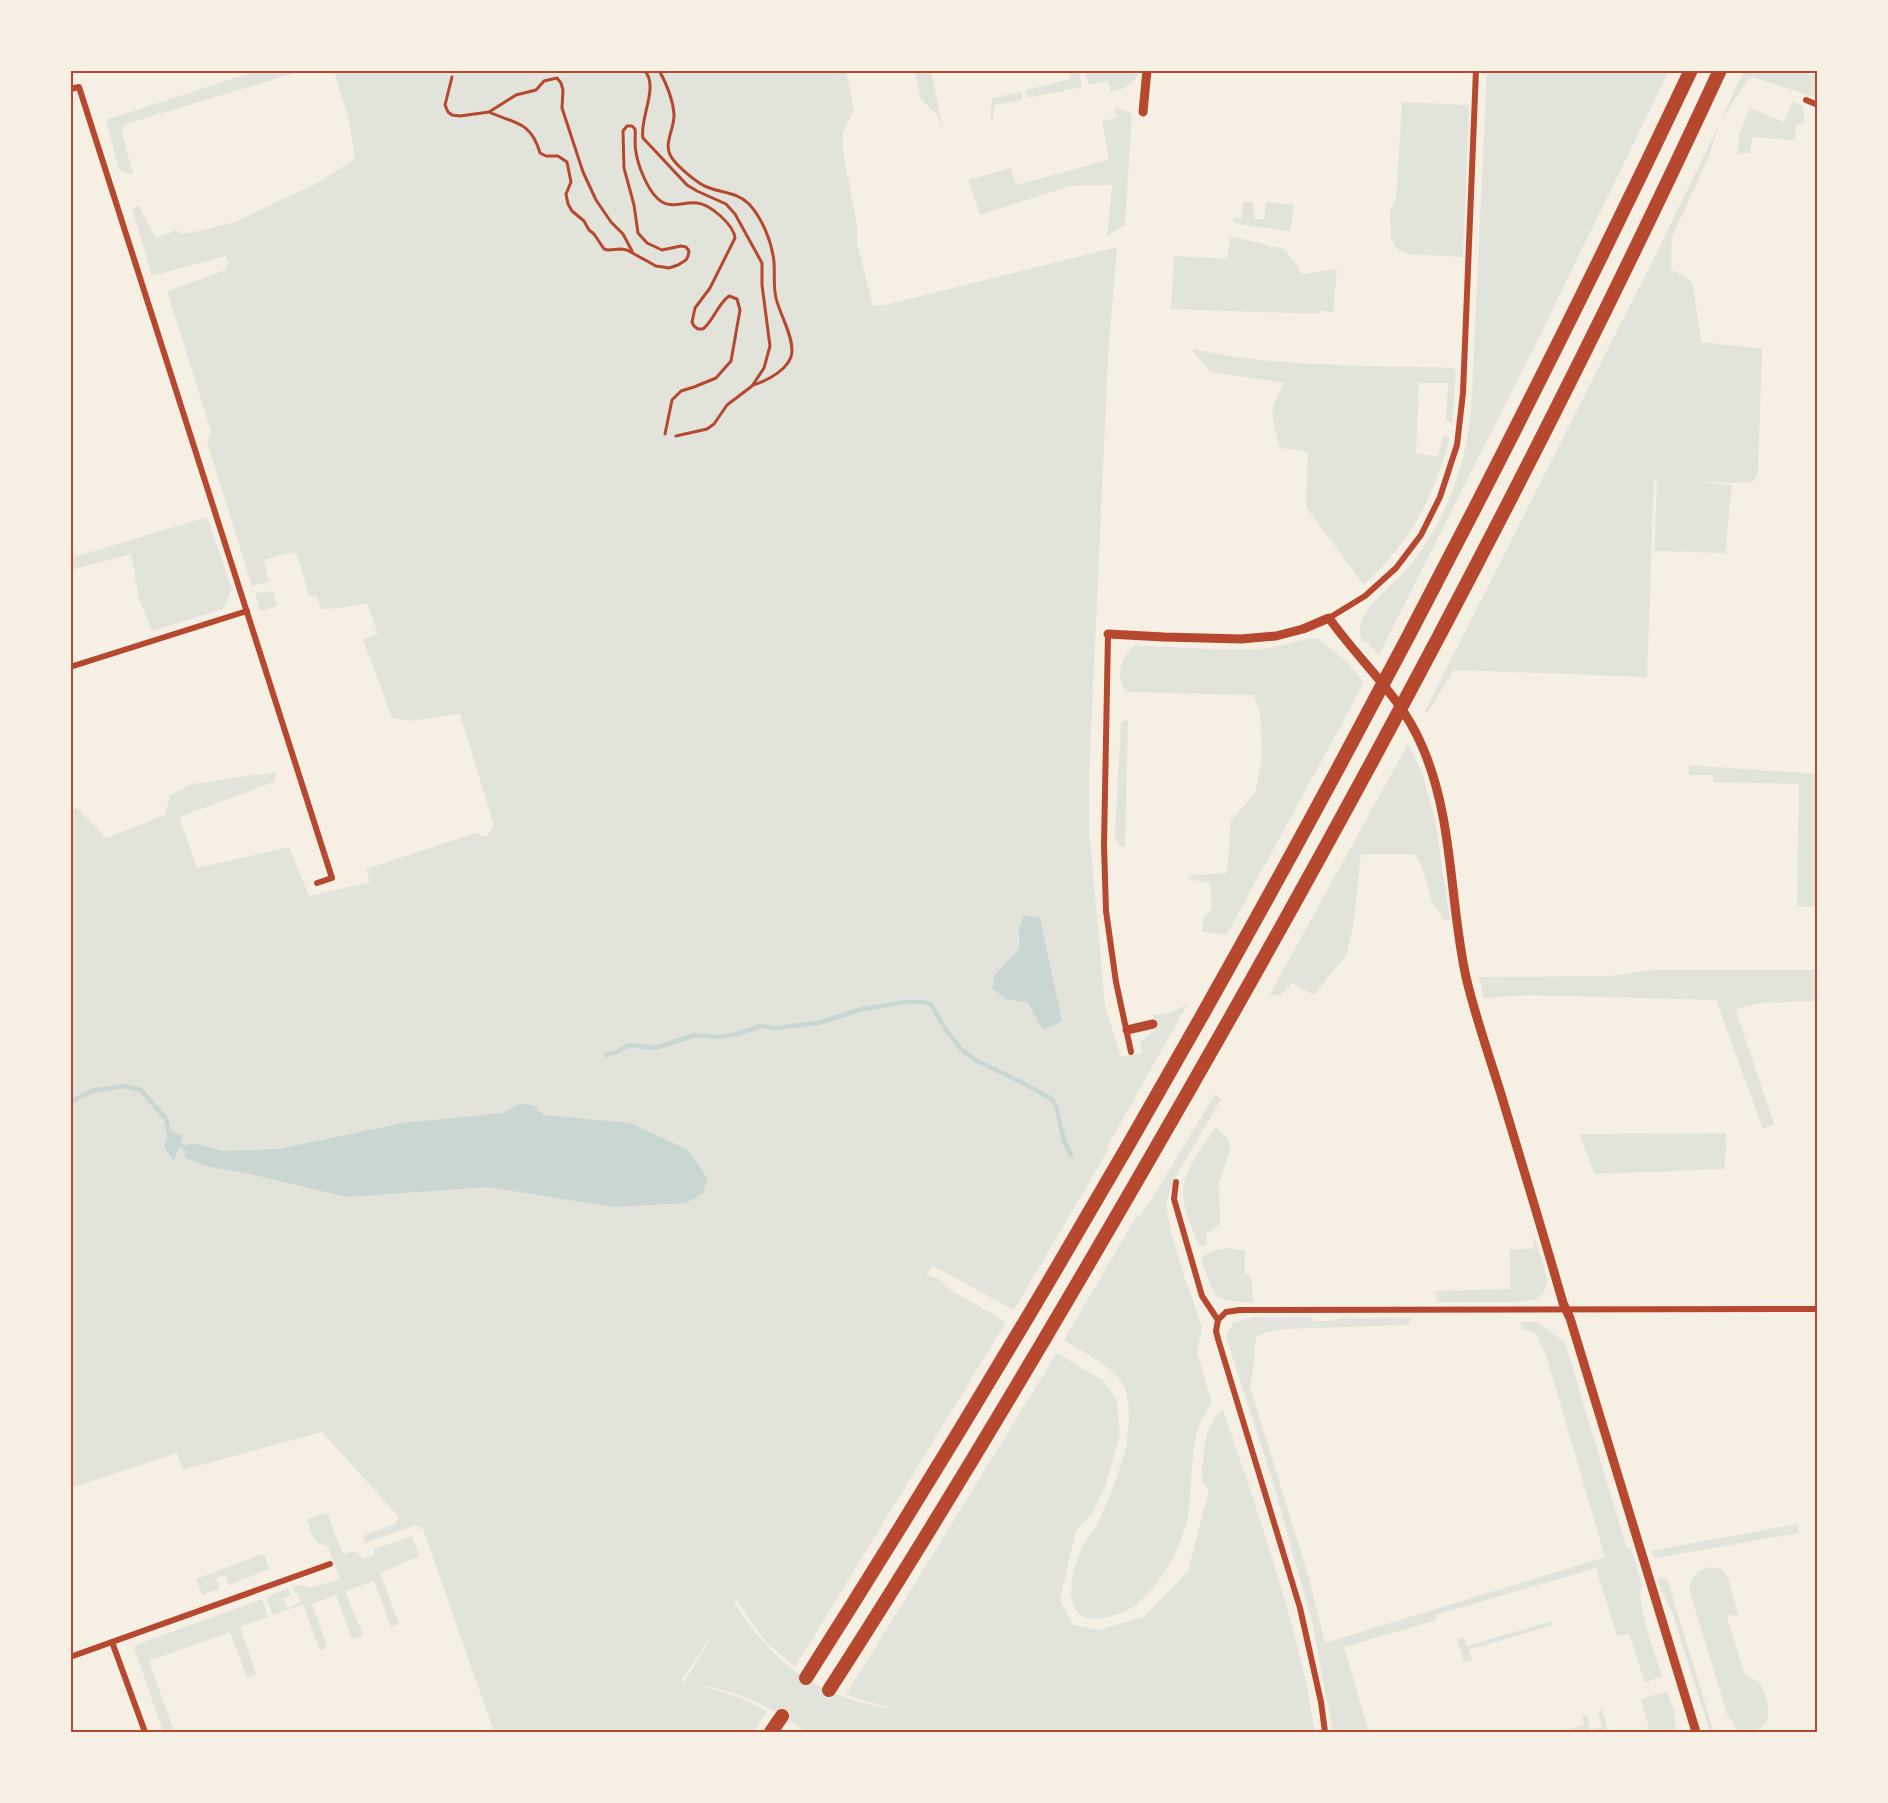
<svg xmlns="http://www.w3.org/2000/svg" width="1888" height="1803" font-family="'DM Sans',sans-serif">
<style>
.green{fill:#e2e4dc;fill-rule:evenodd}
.water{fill:#c9d6d2}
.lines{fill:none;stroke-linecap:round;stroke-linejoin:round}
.stream{stroke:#c9d6d2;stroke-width:4.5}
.path{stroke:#b5482f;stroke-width:3}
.minor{stroke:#b5482f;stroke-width:6}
.tertiary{stroke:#b5482f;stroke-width:9}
.motorway{stroke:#b5482f;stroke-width:14}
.neatline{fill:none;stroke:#b5482f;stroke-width:2}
</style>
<rect width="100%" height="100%" fill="#f6efe4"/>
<g class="green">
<polygon points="259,70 302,71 126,124 121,128 133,175 119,170 106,120"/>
<path d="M334 71H846L854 110 843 132V152L857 225V242L873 306 885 305 1117 247 1108 357 1089 775V828L1105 1006 1121 1057 1142 1053 1140 1042 1157 1028 1153 1015 1169 1013 1187 1005 1107 1147 1109 1148 1014 1310 933 1266 926 1275 937 1278 951 1290 1006 1322 795 1667 767 1643 736 1600 734 1603C774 1665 820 1699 895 1709L846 1695 1057 1353 1104 1381 1117 1400 1120 1435 1105 1487 1092 1514 1076 1530 1060 1600 1074 1625 1098 1630 1144 1617 1188 1571 1209 1490 1202 1482C1203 1459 1202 1424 1223 1410 1252 1495 1282 1581 1303 1669 1308 1690 1311 1711 1315 1732H805C776 1708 739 1691 702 1686L744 1699 767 1711 753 1732H494L423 1529 417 1525 365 1543 363 1536 395 1524 399 1517 322 1432 183 1470 177 1453 71 1488 70 816 76 807 106 838 165 815 170 795 192 784 276 772 274 782 179 817 197 868 289 847 309 896 370 882 366 869 475 833 486 837 494 826 460 714 409 721 392 718 363 639 378 634 367 603 341 608 322 609 316 596H309L297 554 292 552 264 560 269 582 252 586 207 442 211 431 167 291 226 270 229 263 225 256 152 276 132 208 139 206 156 238 176 230 181 234 199 231 235 222 317 183 355 159 348 117ZM719 1625 684 1682 681 1681Z"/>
<polygon points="915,71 931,71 943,129 938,116 921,99"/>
<polygon points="1069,71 1079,71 1082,87 1027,98 1026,90 1070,79"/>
<path d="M1085 71V70L1139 71C1134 86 1125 88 1111 92L1108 81 1089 85Z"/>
<path d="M1487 71H1669L1539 337 1379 655 1367 642 1364 643C1346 617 1392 587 1407 569 1434 536 1456 492 1465 449 1468 437 1469 425 1471 412Z"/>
<polygon points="1743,71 1794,71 1817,76 1817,98 1753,77 1749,78 1722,119"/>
<polygon points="1022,92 1022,100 995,105 993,120 990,120 992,98"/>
<polygon points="1402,102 1469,105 1463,257 1408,254 1396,248 1391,239 1390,211 1396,198"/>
<polygon points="1793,102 1803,106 1805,123 1796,124 1795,140 1752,137 1750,153 1738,154 1739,134 1750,108 1784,122"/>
<polygon points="1114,107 1130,112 1132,115 1125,225 1107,236 1112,185 1070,186 980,215 968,180 1011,168 1016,185 1109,160 1102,121 1117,118"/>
<polygon points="1719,125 1709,156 1672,237 1671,270 1685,276 1693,284 1701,342 1762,349 1758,473 1754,481 1748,483 1697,482 1732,485 1725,553 1654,551 1657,482 1654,481 1647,677 1454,670 1428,712 1425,711 1657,252"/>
<polygon points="1243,202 1253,202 1254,219 1264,219 1266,202 1294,205 1290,231 1243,225 1233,221 1233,218 1242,219"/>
<polygon points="1234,237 1284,249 1295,262 1302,274 1337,269 1333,313 1320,310 1318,314 1171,309 1174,256 1227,259 1230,238"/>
<path d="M1190 348C1273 368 1369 365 1454 368L1456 373 1452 423 1446 420 1448 383H1419L1416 453 1438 457 1443 436 1450 437C1432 501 1412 539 1364 585L1306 507 1308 452 1280 448C1272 416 1266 412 1285 383L1211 372Z"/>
<polygon points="207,517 232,589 223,609 152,631 139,599 131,554 71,570 71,558"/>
<polygon points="273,591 277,606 260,611 255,593"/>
<path d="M1317 638 1347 662 1364 683 1227 934 1202 932 1203 919 1212 908 1210 883 1187 879 1192 875 1227 873 1231 821 1255 793 1262 759 1260 711 1253 695 1127 692C1114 679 1121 656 1134 646 1177 645 1220 652 1263 649 1282 647 1299 639 1317 638Z"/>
<polygon points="1128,719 1125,848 1118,844 1115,836 1121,723"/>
<polygon points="1408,744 1422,773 1435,819 1450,920 1444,920 1432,902 1421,864 1414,854 1361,854 1354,921 1347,954 1314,995 1292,983 1280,996 1270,994"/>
<polygon points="1689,765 1817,774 1817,907 1797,906 1799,784 1713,782 1713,775 1689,775"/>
<polygon points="1654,970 1817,970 1817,1001 1761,1003 1735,1009 1774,1124 1763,1129 1716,1000 1529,995 1484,998 1479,977 1609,976"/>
<path d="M1215 1094 1221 1099 1174 1180 1166 1204 1171 1232 1185 1280 1189 1288 1202 1328 1197 1352 1212 1403C1186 1432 1195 1484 1187 1521 1181 1544 1168 1571 1152 1589 1139 1603 1131 1611 1112 1616 1062 1630 1067 1585 1080 1553 1085 1541 1095 1530 1100 1518 1109 1499 1117 1478 1123 1458 1129 1438 1132 1407 1124 1386 1117 1369 1080 1350 1064 1340L1136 1217H1139L1150 1202Z"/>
<path d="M1216 1127 1229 1140 1230 1151 1219 1183 1220 1224 1206 1234 1207 1245 1199 1246C1193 1230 1181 1204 1183 1188 1186 1166 1205 1145 1216 1127Z"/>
<polygon points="1726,1133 1725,1169 1595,1174 1579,1134"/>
<polygon points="1534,1236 1548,1281 1544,1292 1536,1299 1516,1302 1437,1302 1435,1291 1510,1289 1510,1250 1533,1248"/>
<path d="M1228 1248 1245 1251V1274L1251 1276 1253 1302C1209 1302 1215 1297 1201 1258L1212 1251Z"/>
<path d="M1254 1317H1311L1313 1321H1333L1340 1318H1413L1407 1325 1285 1329 1266 1332 1256 1337 1253 1369 1250 1387 1309 1578 1325 1643 1605 1557 1546 1355 1535 1332 1522 1329 1520 1322H1537L1565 1342 1627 1549 1631 1548 1642 1585C1635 1602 1656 1657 1662 1676L1645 1683 1629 1634 1617 1636 1596 1568 1436 1615 1437 1620 1344 1647 1369 1732H1333L1312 1622 1272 1479 1226 1337 1233 1323Z"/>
<path d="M327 1513 343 1554 354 1551 363 1558 374 1555V1549L412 1536 420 1556 380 1573 399 1624 391 1627 374 1581 345 1591 363 1635 352 1639 336 1595 312 1604 327 1647 320 1651 303 1604 273 1615 266 1597 288 1588 291 1595 283 1599 287 1608 301 1602 298 1593H294L292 1587 301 1585 311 1588 340 1579 327 1545C312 1545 311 1531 307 1519Z"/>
<polygon points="1797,1524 1799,1533 1655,1558 1650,1551"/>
<polygon points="262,1554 265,1556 269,1569 229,1585 225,1575 216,1578 219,1589 202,1595 196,1579"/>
<path d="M1711 1567 1723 1570 1729 1581 1739 1617 1726 1614 1745 1675C1749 1677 1758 1681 1761 1685 1763 1688 1764 1695 1766 1698 1774 1722 1762 1736 1737 1730L1727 1714 1689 1589C1691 1576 1698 1569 1711 1567Z"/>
<polygon points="1658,1578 1667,1579 1714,1732 1710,1732 1672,1612 1657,1581"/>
<polygon points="262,1599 268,1617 240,1627 256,1674 247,1678 230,1632 149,1661 173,1729 163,1732 134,1647 138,1644"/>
<polygon points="1552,1621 1553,1625 1469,1650 1472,1660 1464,1662 1457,1639 1464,1637 1467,1646"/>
<polygon points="1667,1691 1674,1710 1676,1732 1650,1732 1641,1699"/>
<polygon points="1602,1710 1608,1732 1559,1732 1584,1725 1582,1716 1587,1715 1590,1730 1602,1727 1598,1711"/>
</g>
<g class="water">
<polygon points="1024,915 1040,918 1062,1021 1043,1030 1028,1003 1006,999 992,988 994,976 1020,948 1019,929"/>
<polygon points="518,1104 533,1105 543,1115 631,1123 689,1151 707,1178 703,1193 686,1203 613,1207 488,1187 347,1197 245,1173 210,1167 185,1158 184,1147 192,1143 223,1151 279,1149 403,1123 503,1113"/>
<polygon points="172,1131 183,1136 174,1161 167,1152 164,1145 168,1134"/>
</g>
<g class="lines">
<g class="stream">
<polyline points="606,1055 617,1052 629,1045 655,1048 695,1035 720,1037 737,1034 760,1026 776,1028 818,1023 863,1009 906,1002 922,1002 931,1004 946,1030 961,1049 975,1060 1019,1081 1052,1099 1056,1106 1064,1141 1071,1155"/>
<polyline points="70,1102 92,1091 123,1086 141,1090 166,1119 169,1133"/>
<polyline points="180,1145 184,1147"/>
</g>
<g class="path">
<path d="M644 70C660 86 639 118 643 138L687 185 697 191 726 204 735 214 762 263V285L770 346 764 368 752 386 727 405 714 424 707 429 676 436"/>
<path d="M659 70C666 83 673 100 674 114 675 129 662 144 672 158 677 166 698 184 707 187 721 193 737 192 749 204 762 218 772 242 774 262 775 274 773 285 776 298 780 315 792 333 792 351 792 368 767 381 753 385"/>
<polyline points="452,77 445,105 448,112 452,115 460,116 489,112 516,95 536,90 544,81 557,78 561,83 563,90 562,108 583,172 596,200 611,222 623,234 632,251"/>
<path d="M489 112C515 124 531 121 540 153L546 156H558L567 162 571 182 566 194 568 204 572 211 584 221 589 230 594 234 604 249 608 250 621 249 627 250 656 266 669 268 678 265 686 260 688 256 689 251 686 247 681 246 662 250 647 243 638 233 634 205 624 168 623 131 627 126H632L635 129C636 137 634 145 636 152 638 166 647 188 657 198 670 211 683 201 697 203 710 204 734 225 735 238L710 288 695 308 692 322 694 326 698 329H703C714 320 717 305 729 296L737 299 740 310 731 361 716 378 694 387 681 391 672 400 665 434"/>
</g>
<g class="minor">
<polyline points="70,89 79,87 332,878 317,883"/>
<polyline points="1806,100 1818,105"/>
<polyline points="1329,618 1365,596 1396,568 1421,535 1440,497 1457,445 1463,393 1476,70"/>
<polyline points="1108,634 1104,845 1106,911 1116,982 1131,1052"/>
<polyline points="70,667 247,611"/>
<polyline points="1176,1182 1174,1199 1202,1296 1218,1320 1216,1331 1218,1339 1300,1608 1321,1702 1325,1732"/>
<polyline points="1218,1320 1226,1312 1240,1310 1818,1309"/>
<polyline points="112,1642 145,1732"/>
<polyline points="70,1657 330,1564"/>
</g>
<g class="tertiary">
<polyline points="1143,112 1147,70"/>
<path d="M1108 634 1164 637 1241 639 1276 636 1303 629 1329 618C1360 662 1401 696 1422 746 1454 819 1449 900 1466 977 1475 1016 1489 1055 1501 1094 1522 1164 1543 1233 1563 1303L1570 1318 1696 1732"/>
<polyline points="1127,1030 1153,1024"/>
</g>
<g class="motorway">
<path d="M806 1678C1134 1161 1429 623 1691 70"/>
<path d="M829 1690C940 1518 1044 1342 1146 1165 1352 809 1547 444 1720 70"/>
<polyline points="771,1732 782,1716"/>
</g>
</g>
<rect width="1888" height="1803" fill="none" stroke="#f6efe4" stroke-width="144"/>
<rect x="72" y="72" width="1744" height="1659" class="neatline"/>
</svg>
